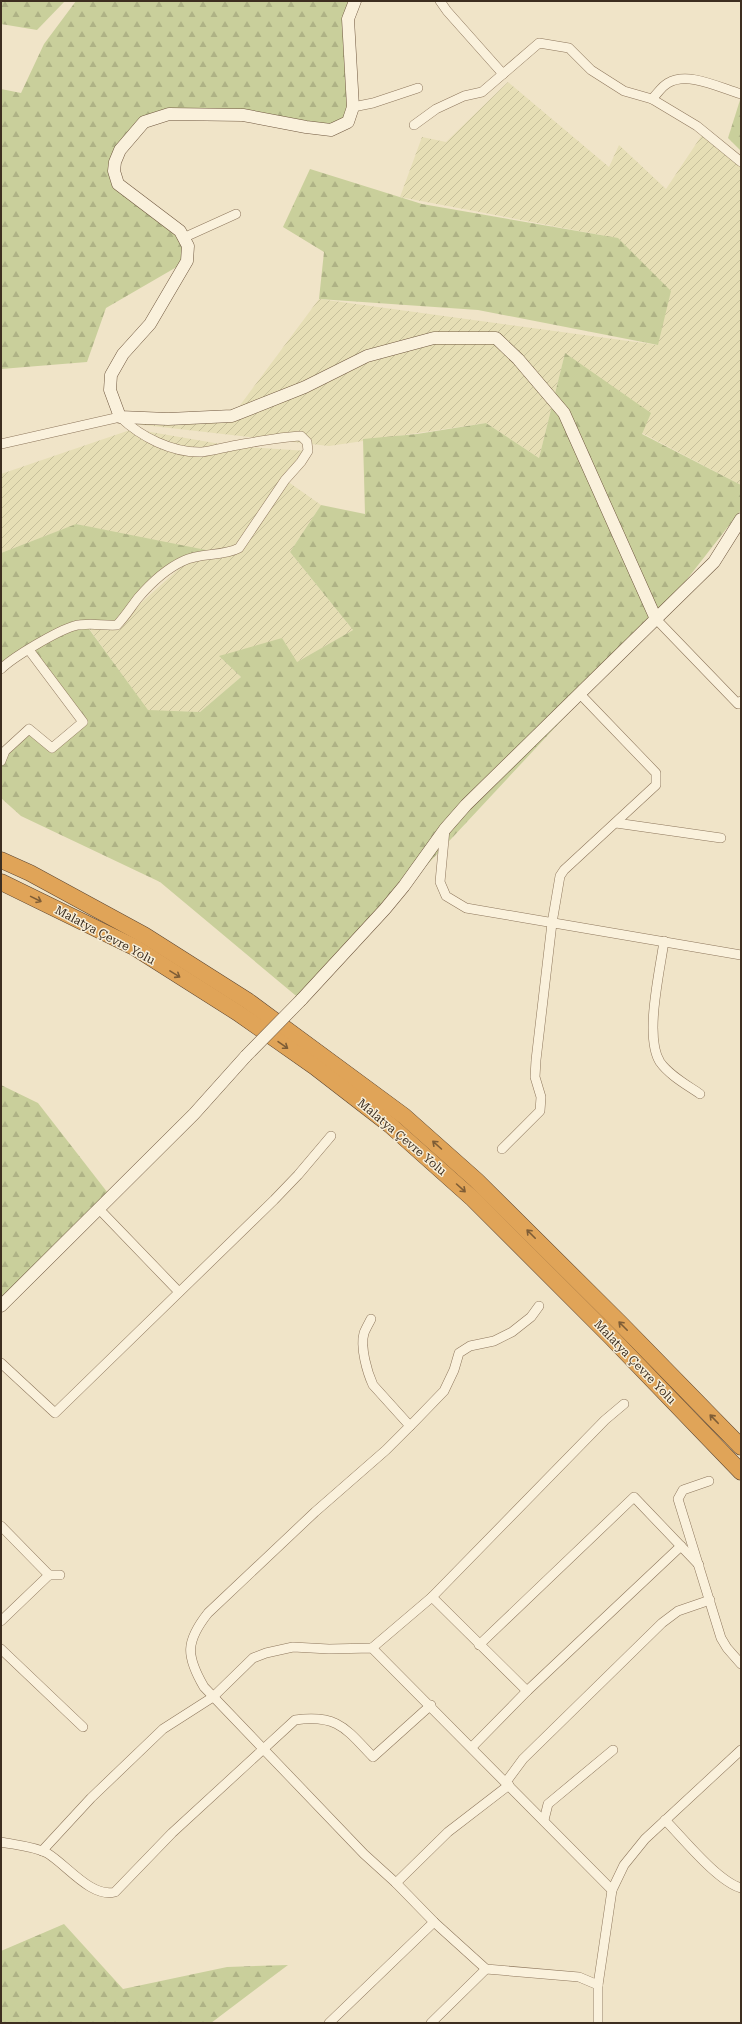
<svg xmlns="http://www.w3.org/2000/svg" width="742" height="2024" font-family="'Roboto Serif',serif">
<style>
.farmland{fill:url(#farmland-furrows)}
.forest{fill:url(#forest-firs)}
.lines{fill:none;stroke-linecap:round;stroke-linejoin:round}
.street-casing{stroke:#8d765c;stroke-width:10}
.secondary-casing{stroke:#6f573f;stroke-width:13}
.highway-casing{stroke:#5b4430;stroke-width:17}
.street{stroke:#faf1dc;stroke-width:9}
.secondary{stroke:#faf1dc;stroke-width:12}
.highway{stroke:#e0a458;stroke-width:16}
.secondary-bridge-casing{stroke:#6f573f;stroke-width:13;stroke-linecap:butt}
.secondary-bridge{stroke:#faf1dc;stroke-width:12}
.oneway{stroke:#7e5d36}
.labels{text-anchor:middle;dominant-baseline:central;stroke-width:3;stroke-linejoin:round;paint-order:stroke}
.street-label{font-size:12px;fill:#3d2e20;stroke:#f7eed8}
</style>
<defs>
<pattern id="farmland-furrows" width="10" height="10" patternUnits="userSpaceOnUse"><rect width="10" height="10" fill="#e6deb5"/><path d="M-1 1l2-2M0 10L10 0M9 11l2-2" fill="none" stroke="#c6bf9b"/></pattern>
<pattern id="forest-firs" width="22" height="20" patternUnits="userSpaceOnUse"><rect width="22" height="20" fill="#c9cf9b"/><path d="M5 1l3.5 6h-7zM16 11l3.5 6h-7z" fill="#aeb285"/></pattern>
</defs>
<rect width="100%" height="100%" fill="#f0e4c8"/>
<g class="farmland">
<polygon points="508,82 609,167 619,145 666,189 704,132 741,165 741,485 642,433 565,353 539,458 486,423 329,446 126,423 232,416 319,299 658,345 611,237 400,197 422,137 446,142"/>
<polygon points="133,429 232,446 308,451 287,481 321,505 290,552 353,630 297,662 220,657 241,677 200,712 148,711 86,624 123,619 191,558 77,524 1,553 1,474"/>
</g>
<g class="forest">
<polygon points="1,1 65,1 37,30 1,24"/>
<polygon points="76,1 360,1 348,19 353,107 338,126 186,114 144,122 114,171 183,238 187,261 106,308 87,362 1,369 1,89 21,93 44,44"/>
<polygon points="741,97 741,151 728,138"/>
<polygon points="310,169 422,204 618,238 671,291 658,345 478,310 319,299 324,252 283,227"/>
<polygon points="565,353 651,413 642,434 741,485 741,510 656,619 301,1000 160,882 21,816 1,798 1,762 29,729 52,748 82,722 31,653 1,672 1,553 76,524 221,553 200,555 166,572 117,625 89,629 148,710 200,712 241,677 219,656 282,638 297,662 353,630 290,552 321,505 365,514 363,439 417,434 486,423 539,458"/>
<polygon points="1,1085 38,1103 111,1197 1,1306"/>
<polygon points="64,1924 123,1989 227,1967 288,1965 211,2023 1,2023 1,1951"/>
</g>
<g class="lines">
<defs>
<g id="street">
<polyline points="440,1 447,11 503,74 539,43 569,48 591,70 624,91 652,99 697,126 741,162"/>
<path d="M652 99C657 94 662 86 668 83 688 71 720 88 741 94"/>
<polyline points="353,107 373,103 418,88"/>
<polyline points="414,125 436,109 464,96 482,92 503,74"/>
<polyline points="183,238 236,214"/>
<path d="M1 444 120 417C141 437 172 453 202 452 212 451 222 448 232 446 255 442 278 437 301 436L307 442 308 451 301 462 285 480 239 548C222 557 201 552 183 561 166 569 150 584 138 598 131 607 125 617 117 625 103 626 88 622 74 626 57 631 13 657 1 669"/>
<polyline points="656,619 738,704 741,701"/>
<polyline points="1,761 5,751 29,729 52,748 83,722 29,650"/>
<polyline points="616,823 721,838"/>
<polyline points="445,829 440,882 446,896 466,908 741,955"/>
<path d="M664 941C660 971 644 1037 660 1062 669 1075 687 1085 700 1094"/>
<polyline points="502,1149 540,1111 541,1097 535,1077 536,1060 552,923 560,876 564,870 656,785 656,773 580,694"/>
<polyline points="99,1209 179,1292"/>
<path d="M539 1306 531 1317 512 1332 494 1341 470 1346 459 1353 454 1370 444 1391 415 1421 386 1450 315 1512 208 1613C185 1642 186 1656 204 1687L364 1854 396 1883 434 1922 486 1969 579 1977 598 1985V2023"/>
<path d="M371 1319C369 1323 366 1328 364 1333 360 1347 367 1372 373 1385L410 1426"/>
<polyline points="1,1363 55,1413 274,1200 298,1175 331,1136"/>
<polyline points="709,1481 683,1490 678,1499 721,1638 727,1648 741,1664"/>
<polyline points="1,1526 49,1575 1,1621"/>
<polyline points="49,1575 60,1575"/>
<polyline points="432,1597 527,1691"/>
<polyline points="479,1645 634,1497 699,1565"/>
<polyline points="372,1648 432,1597 605,1420 624,1404"/>
<polyline points="1,1649 83,1727"/>
<polyline points="472,1747 527,1691 681,1546"/>
<polyline points="506,1782 523,1759 662,1623 678,1611 710,1600"/>
<polyline points="544,1820 548,1804 613,1750"/>
<path d="M665 1820C683 1838 717 1881 741 1888"/>
<path d="M1 1842C16 1845 33 1846 47 1853 67 1865 91 1898 115 1892L172 1833 295 1720C338 1714 346 1729 373 1757L431 1705"/>
<polyline points="42,1851 91,1798 163,1729 213,1697 253,1658 266,1653 293,1647 329,1649 372,1648 612,1890"/>
<polyline points="396,1883 448,1832 509,1785"/>
<polyline points="598,1985 612,1890 624,1865 645,1839 741,1750"/>
<polyline points="329,2023 434,1922"/>
<polyline points="431,2023 486,1969"/>
</g>
<g id="secondary">
<polyline points="355,1 348,19 353,107 348,122 331,130 306,127 243,115 169,114 144,122 120,150 115,162 114,171 118,184 180,231 188,246 187,261 150,324 123,354 111,375 110,390 120,417 168,419 232,416 305,387 367,356 434,338 496,338 518,359 564,413 656,619"/>
<polyline points="301,1000 385,909 404,886 445,829 466,805 714,562 741,519"/>
<polyline points="1,1306 194,1114 246,1056"/>
</g>
<g id="highway">
<polyline points="1,860 30,873 144,935 248,1001 404,1116 476,1180 621,1324 741,1447"/>
<polyline points="1,882 134,947 238,1013 315,1067 390,1125 473,1199 611,1337 741,1472"/>
</g>
</defs>
<use href="#street" class="street-casing"/>
<use href="#secondary" class="secondary-casing"/>
<use href="#highway" class="highway-casing"/>
<use href="#street" class="street"/>
<use href="#secondary" class="secondary"/>
<use href="#highway" class="highway"/>
<defs>
<polyline id="secondary-bridge" points="246,1056 301,1000"/>
</defs>
<use href="#secondary-bridge" class="secondary-bridge-casing"/>
<use href="#secondary-bridge" class="secondary-bridge"/>
</g>
<defs><path id="oneway-shaft" d="M-6 0H5M1.5-3L5.5 0L1.5 3" fill="none" stroke-width="1.6" stroke-linecap="round" stroke-linejoin="round"/></defs>
<g class="oneway">
<use href="#oneway-shaft" transform="translate(36 899) rotate(26)"/>
<use href="#oneway-shaft" transform="translate(175 974) rotate(32)"/>
<use href="#oneway-shaft" transform="translate(283 1045) rotate(35)"/>
<use href="#oneway-shaft" transform="translate(437 1145) rotate(-138)"/>
<use href="#oneway-shaft" transform="translate(461 1188) rotate(42)"/>
<use href="#oneway-shaft" transform="translate(531 1234) rotate(-135)"/>
<use href="#oneway-shaft" transform="translate(623 1326) rotate(-135)"/>
<use href="#oneway-shaft" transform="translate(714 1419) rotate(-134)"/>
</g>
<g class="labels">
<g class="street-label">
<text transform="translate(105 935) rotate(28)">Malatya Çevre Yolu</text>
<text transform="translate(402 1137) rotate(40)">Malatya Çevre Yolu</text>
<text transform="translate(635 1362) rotate(46)">Malatya Çevre Yolu</text>
</g>
</g>
<rect width="742" height="2024" fill="none" stroke="#3d2e20" stroke-width="4"/>
</svg>
